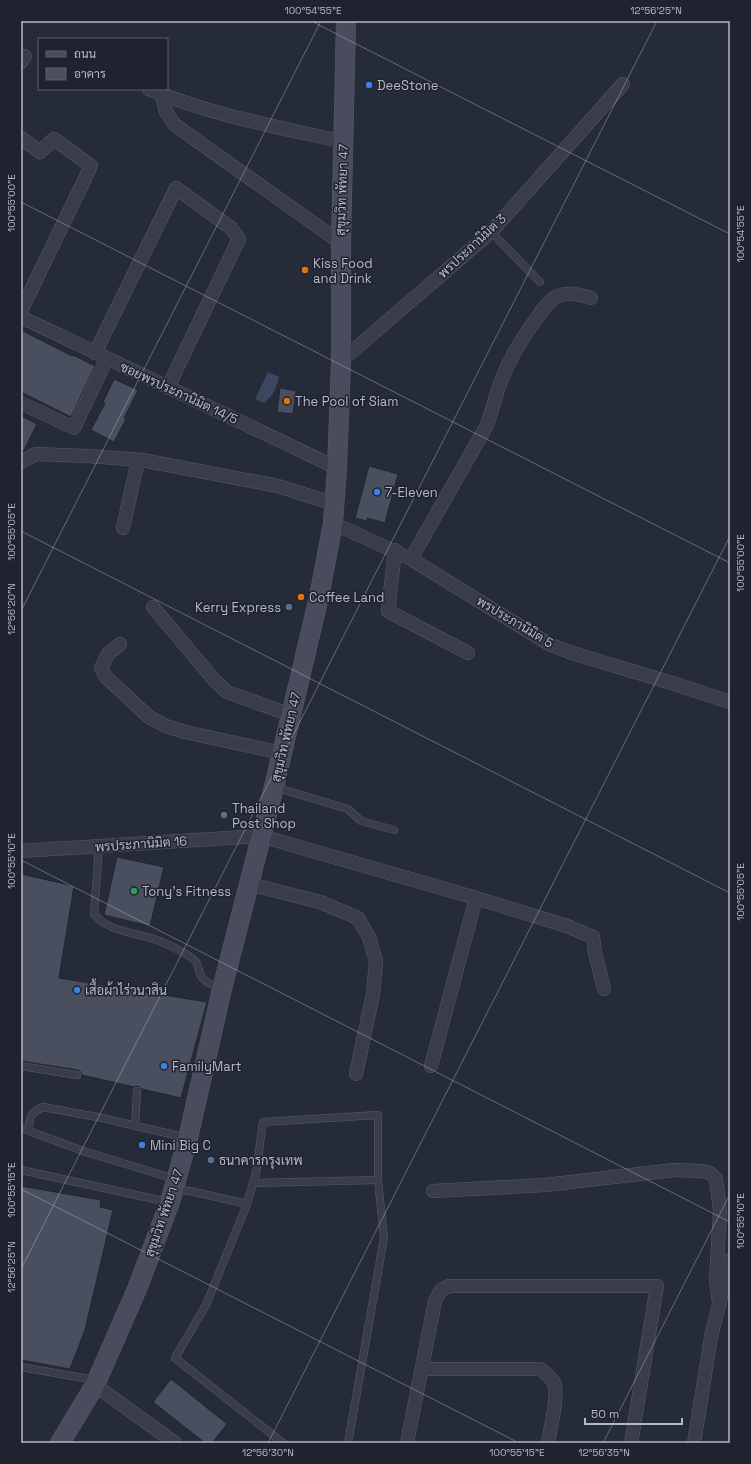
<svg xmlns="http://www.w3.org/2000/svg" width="751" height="1464" font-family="'Space Grotesk',Sarabun,sans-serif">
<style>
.water{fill:#3d4660}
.building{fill:#4a4f60;stroke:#212431}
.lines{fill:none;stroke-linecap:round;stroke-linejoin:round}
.lane-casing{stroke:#585b68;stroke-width:8}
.street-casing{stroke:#585b68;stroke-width:14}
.secondary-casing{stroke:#585b68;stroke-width:20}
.lane{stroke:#393d4a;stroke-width:7}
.street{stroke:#393d4a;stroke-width:13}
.secondary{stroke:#484c5c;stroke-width:19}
.ticks{fill:none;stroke:#b5b9c5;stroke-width:1;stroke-opacity:0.45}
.shop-dot{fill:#3f7fe0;stroke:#1f232f;stroke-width:1.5}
.food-dot{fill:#e8710a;stroke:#1f232f;stroke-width:1.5}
.service-dot{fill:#5c6f8a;stroke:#1f232f;stroke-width:1.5}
.leisure-dot{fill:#2e9e5b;stroke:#1f232f;stroke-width:1.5}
.labels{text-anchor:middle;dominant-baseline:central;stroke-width:3;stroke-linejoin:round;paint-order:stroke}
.poi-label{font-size:13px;fill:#b5b9c5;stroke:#1f232f;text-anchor:start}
.street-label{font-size:13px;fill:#b5b9c5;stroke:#1f232f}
.neatline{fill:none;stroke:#b5b9c5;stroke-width:1.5}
.ticks-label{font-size:10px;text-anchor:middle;fill:#b5b9c5}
</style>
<rect width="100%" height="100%" fill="#262b39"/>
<path class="water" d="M268 372 279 377C276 389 274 395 264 403L255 399Z"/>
<g class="building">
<polygon points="21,330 72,356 73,355 95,366 71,417 21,392"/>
<polygon points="114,379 138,390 124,418 126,419 114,442 91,430 105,403 103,402"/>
<polygon points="280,388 296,391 293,414 277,412"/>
<polygon points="21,416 37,424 23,452 21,453"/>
<polygon points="369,466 398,474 385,523 367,518 367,521 355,518"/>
<polygon points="117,857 164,867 150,926 104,915"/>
<polygon points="21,874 74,886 59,978 207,1002 181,1098 142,1089 138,1086 134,1087 82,1075 80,1071 78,1070 21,1061"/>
<polygon points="21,1186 101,1200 100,1207 113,1210 85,1330 70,1369 21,1360"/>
<polygon points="171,1379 227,1424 212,1443 205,1443 153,1402"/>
</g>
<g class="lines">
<defs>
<g id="lane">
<polyline points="491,232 540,282"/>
<polyline points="274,787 348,809 361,821 394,830"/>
<path d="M99 846 94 914C110 934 140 932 162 942 170 946 190 954 196 962 198 965 199 970 200 974 204 983 214 985 222 989"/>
<polyline points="21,1066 77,1075"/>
<polyline points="135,1126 137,1091"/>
<polyline points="21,1128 83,1151 175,1179"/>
<path d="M28 1130C30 1117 30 1113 43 1107L102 1118 188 1138"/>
<polyline points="21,1170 168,1202"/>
<polyline points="254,1183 378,1180"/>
<polyline points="175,1190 190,1191 247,1204"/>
<polyline points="21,1367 95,1380"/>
<polyline points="283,1443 175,1358 206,1305 247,1204 256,1173 263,1122 378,1115 378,1180 384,1238 348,1443"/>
</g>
<g id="street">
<polyline points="21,62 25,56"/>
<path d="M149 89C211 115 278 127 344 142"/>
<polyline points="162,95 166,112 175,125 341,243"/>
<polyline points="21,138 40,152 54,139 91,166 21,311"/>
<polyline points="21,317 337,468"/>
<polyline points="95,353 176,188 231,228 239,239 168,387"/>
<polyline points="341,361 491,232 623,84"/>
<polyline points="21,403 74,428 107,358"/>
<polyline points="21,462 36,454 87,456 142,460 278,486 334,504"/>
<polyline points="333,523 411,559 549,644 572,653 675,684 730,702"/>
<polyline points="123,528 138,460"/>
<polyline points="395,550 388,611 468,653"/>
<path d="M411 559 487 425C492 411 495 398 500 384 509 359 523 336 539 315 544 308 550 299 558 296 569 291 580 295 591 298"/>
<polyline points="153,607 215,681 227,692 291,715"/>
<polyline points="120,644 108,654 101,668 106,677 149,717 166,726 185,732 282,753"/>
<polyline points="21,851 261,836 476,898 431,1066"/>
<polyline points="249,884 320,902 358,918 369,937 376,961 373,994 356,1074"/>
<polyline points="476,898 567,926 593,937 595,953 604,989"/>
<polyline points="433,1191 545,1185 674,1170 703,1171 710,1173 716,1179 720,1211 716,1280 719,1302"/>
<path d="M422 1369H540C545 1373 551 1377 554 1383 559 1394 550 1430 548 1443"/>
<polyline points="95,1385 175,1443"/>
<polyline points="407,1443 435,1301 441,1290 449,1286 657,1286 631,1443"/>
<polyline points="694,1443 711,1337 730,1260"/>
</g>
<polyline id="secondary" points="60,1443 95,1385 137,1289 170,1202 188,1138 222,989 274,787 319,597 333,523 337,468 341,361 341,243 346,21"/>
</defs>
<use href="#lane" class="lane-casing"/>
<use href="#street" class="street-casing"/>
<use href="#secondary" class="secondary-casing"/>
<use href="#lane" class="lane"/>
<use href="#street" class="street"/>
<use href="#secondary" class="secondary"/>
</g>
<path class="ticks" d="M311 21 730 234M21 202 730 563M21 531 730 893M21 611 321 21M21 860 730 1222M21 1189 519 1443M21 1269 657 21M268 1443 730 536M603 1443 730 1194"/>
<g class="shop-dot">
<circle cx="369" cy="85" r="4"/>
<circle cx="377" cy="492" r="4"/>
<circle cx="77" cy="990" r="4"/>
<circle cx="164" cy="1066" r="4"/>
<circle cx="142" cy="1145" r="4"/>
</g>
<g class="food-dot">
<circle cx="305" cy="270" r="4"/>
<circle cx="287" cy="401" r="4"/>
<circle cx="301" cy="597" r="4"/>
</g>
<g class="service-dot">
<circle cx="289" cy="607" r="4"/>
<circle cx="224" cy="815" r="4"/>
<circle cx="211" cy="1160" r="4"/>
</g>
<circle class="leisure-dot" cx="134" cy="891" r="4"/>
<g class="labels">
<g class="poi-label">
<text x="377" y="85">DeeStone</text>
<text x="313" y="263">Kiss Food<tspan x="313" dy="15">and Drink</tspan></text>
<text x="295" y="401">The Pool of Siam</text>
<text x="385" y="492">7-Eleven</text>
<text x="309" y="597">Coffee Land</text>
<text x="281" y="607" text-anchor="end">Kerry Express</text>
<text x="232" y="808">Thailand<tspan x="232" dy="15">Post Shop</tspan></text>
<text x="142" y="891">Tony's Fitness</text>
<text x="85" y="990">เสื้อผ้าไร่วนาสิน</text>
<text x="172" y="1066">FamilyMart</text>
<text x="150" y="1145">Mini Big C</text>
<text x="219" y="1160">ธนาคารกรุงเทพ</text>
</g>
<g class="street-label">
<text transform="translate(342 190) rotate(-88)">สุขุมวิท พัทยา 47</text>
<text transform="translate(472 246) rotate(-43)">พรประภานิมิต 3</text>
<text transform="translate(179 393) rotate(25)">ซอยพรประภานิมิต 14/5</text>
<text transform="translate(515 622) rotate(31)">พรประภานิมิต 5</text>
<text transform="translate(286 737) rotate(-77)">สุขุมวิท พัทยา 47</text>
<text transform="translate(141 844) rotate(-4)">พรประภานิมิต 16</text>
<text transform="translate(164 1213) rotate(-71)">สุขุมวิท พัทยา 47</text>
</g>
</g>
<rect width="751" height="1464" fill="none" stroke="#1f232f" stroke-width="44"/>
<rect x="38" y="38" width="130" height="52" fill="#1f232f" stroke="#5b5f6b"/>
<rect x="46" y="51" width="20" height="6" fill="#484c5c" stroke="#5b5f6b"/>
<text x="74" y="58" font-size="12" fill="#b5b9c5">ถนน</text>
<rect x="46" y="68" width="20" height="12" fill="#4a4f60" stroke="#5b5f6b"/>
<text x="74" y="78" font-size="12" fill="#b5b9c5">อาคาร</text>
<path d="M585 1418v6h97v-6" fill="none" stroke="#b5b9c5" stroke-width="2"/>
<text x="591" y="1418" font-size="12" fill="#b5b9c5" stroke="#1f232f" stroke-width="3" paint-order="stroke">50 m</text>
<rect x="22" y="22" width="707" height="1420" class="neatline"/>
<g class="ticks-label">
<text x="313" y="14">100°54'55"E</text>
<text x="656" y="14">12°56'25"N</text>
<text transform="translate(11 203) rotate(-90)" y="4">100°55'00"E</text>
<text transform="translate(740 234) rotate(-90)" y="4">100°54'55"E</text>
<text transform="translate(11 532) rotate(-90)" y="4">100°55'05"E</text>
<text transform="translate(740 563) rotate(-90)" y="4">100°55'00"E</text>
<text transform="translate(11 609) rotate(-90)" y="4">12°56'20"N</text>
<text transform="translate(11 861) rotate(-90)" y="4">100°55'10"E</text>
<text transform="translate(740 892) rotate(-90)" y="4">100°55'05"E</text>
<text transform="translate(11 1190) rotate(-90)" y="4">100°55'15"E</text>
<text transform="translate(740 1221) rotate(-90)" y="4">100°55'10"E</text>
<text transform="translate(11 1267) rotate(-90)" y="4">12°56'25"N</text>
<text x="268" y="1456">12°56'30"N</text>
<text x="517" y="1456">100°55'15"E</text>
<text x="604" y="1456">12°56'35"N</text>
</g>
</svg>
